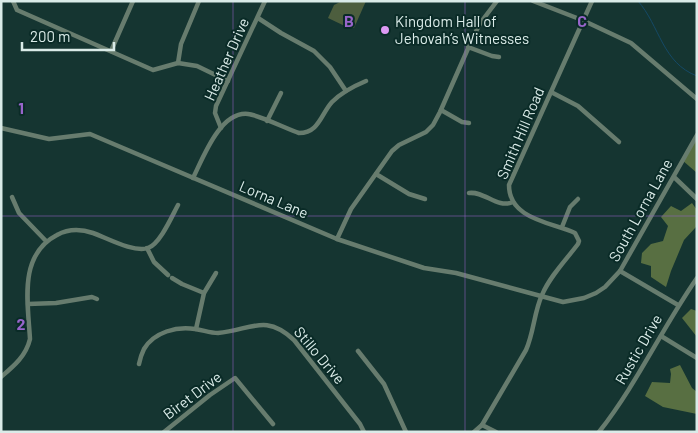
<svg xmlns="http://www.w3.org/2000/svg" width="698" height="433" font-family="Barlow,sans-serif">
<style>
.green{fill:#4d5e3e}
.forest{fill:#586f42}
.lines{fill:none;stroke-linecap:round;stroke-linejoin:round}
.stream{stroke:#144966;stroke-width:1}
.minor{stroke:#677c6e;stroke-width:4.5}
.grid{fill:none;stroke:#9865cb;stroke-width:1;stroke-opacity:0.55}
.poi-dot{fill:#dd99f3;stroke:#0a2b27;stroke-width:2}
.labels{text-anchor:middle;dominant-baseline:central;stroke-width:4;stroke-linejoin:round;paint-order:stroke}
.poi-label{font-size:15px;fill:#daebe8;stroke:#0a2b27;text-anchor:start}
.street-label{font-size:15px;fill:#daebe8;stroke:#0a2b27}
.grid-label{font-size:16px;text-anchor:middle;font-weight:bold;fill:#9865cb;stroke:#0a2b27;stroke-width:4;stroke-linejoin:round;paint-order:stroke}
</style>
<rect width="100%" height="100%" fill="#153531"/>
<polygon class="green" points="342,1 366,1 354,28 349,28 328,18 334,5"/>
<g class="forest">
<polygon points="697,135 697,173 682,160"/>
<polygon points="692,203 697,210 696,227 684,240 671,271 666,287 651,277 651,266 641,263 642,253 651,244 663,241 668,226 661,217 671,206 681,211"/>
<polygon points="691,309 697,311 697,337 682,318"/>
<polygon points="680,365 692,388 697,392 697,414 663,407 645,396 652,382 670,383 671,374 670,369"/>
</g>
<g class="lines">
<path class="stream" d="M638 1C660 26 662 63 697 76"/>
<g class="minor">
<polyline points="13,1 17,10 153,70 178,63 197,66 228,81"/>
<polyline points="533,1 582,20 631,43 697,99"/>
<polyline points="258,18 281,33 314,51 330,67 346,91"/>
<polyline points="468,47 492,56 499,57"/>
<polyline points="111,51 133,1"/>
<polyline points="178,63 181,44 199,1"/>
<polyline points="551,92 578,106 619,142"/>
<polyline points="441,110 462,122 469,123"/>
<polyline points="267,121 281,93"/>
<polyline points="1,128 49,139 90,134 337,239 424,268 456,273 563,302 584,298 596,293 605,287 620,271 697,135"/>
<polyline points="221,128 215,113 216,106 265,1"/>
<polyline points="376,174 409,194 425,199"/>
<polyline points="674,177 697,199"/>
<path d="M193 178C203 158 220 111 248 114 259 115 287 129 299 133 319 133 321 114 332 102 342 92 354 86 366 81"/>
<path d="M469 193C485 191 497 209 513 202"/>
<polyline points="12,197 19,213 46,241"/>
<polyline points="562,227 570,207 578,199"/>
<polyline points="337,239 351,209 392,151 399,145 426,132 433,125 440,112 474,35 481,22 497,1"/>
<polyline points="147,248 154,262 168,275"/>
<polyline points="620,271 678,305"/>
<polyline points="172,278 182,284 204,293"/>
<polyline points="28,304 56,303 92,297 97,299"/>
<polyline points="196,329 204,293 216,273"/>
<polyline points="661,336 697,358"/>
<polyline points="358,351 384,384 406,432"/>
<path d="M139 364C140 359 142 353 144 349 154 332 177 326 195 329 203 330 210 333 218 333 251 330 265 313 294 340L360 424 364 432"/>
<path d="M1 377C14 366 26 356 30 339 28 303 18 255 57 235 68 229 81 229 93 233 107 238 134 253 148 248 160 244 172 216 178 205"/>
<polyline points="482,425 496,432"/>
<polyline points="164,432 210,395 235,378 273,424"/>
<path d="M474 432 482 425 526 350C534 332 534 312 542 295 550 276 566 260 578 244L579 241 575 233C550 222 509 219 509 185L592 1"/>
<path d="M599 432C637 384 662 328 697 278"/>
</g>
</g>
<path class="grid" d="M233 1V432M465 1V432M1 216H697"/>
<circle class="poi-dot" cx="385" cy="30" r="5"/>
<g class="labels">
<g class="poi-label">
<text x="395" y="21">Kingdom Hall of<tspan x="395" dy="17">Jehovah’s Witnesses</tspan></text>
</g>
<g class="street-label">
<text transform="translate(226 59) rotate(-66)">Heather Drive</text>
<text transform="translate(520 133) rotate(-67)">Smith Hill Road</text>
<text transform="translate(274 199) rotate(23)">Lorna Lane</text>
<text transform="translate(640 210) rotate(-61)">South Lorna Lane</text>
<text transform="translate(638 349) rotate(-60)">Rustic Drive</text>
<text transform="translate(320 355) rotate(50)">Stillo Drive</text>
<text transform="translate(192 395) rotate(-37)">Biret Drive</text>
</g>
</g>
<g class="grid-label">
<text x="349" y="27">B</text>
<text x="582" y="27">C</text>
<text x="21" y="114">1</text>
<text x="21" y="330">2</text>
</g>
<rect width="698" height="433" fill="none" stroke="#daebe8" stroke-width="5"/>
<path d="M22 42v8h92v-8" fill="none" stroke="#daebe8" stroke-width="2.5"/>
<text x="30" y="42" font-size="15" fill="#daebe8" stroke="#0a2b27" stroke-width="4" paint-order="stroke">200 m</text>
</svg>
